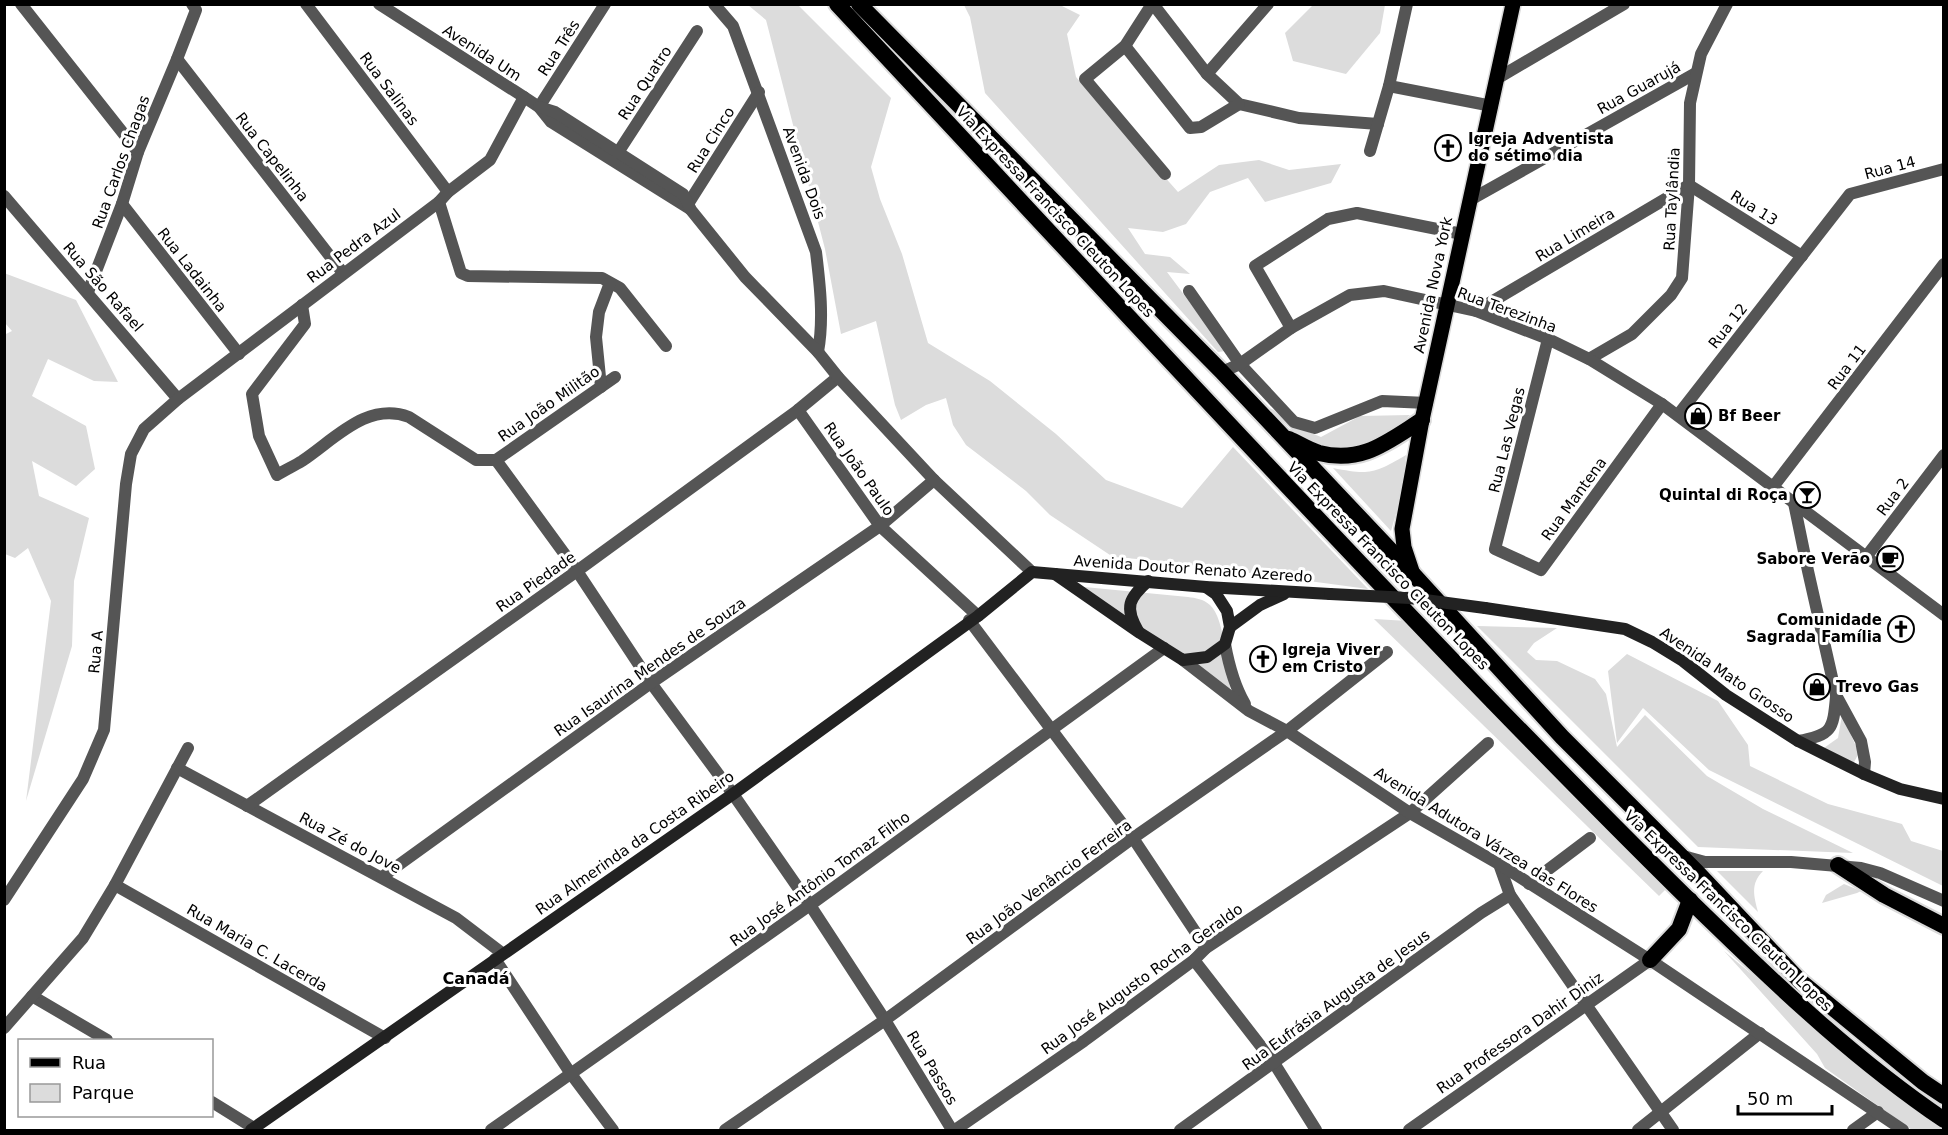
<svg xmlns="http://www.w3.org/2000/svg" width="1948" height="1135" font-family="'DejaVu Sans',sans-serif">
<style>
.green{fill:#dcdcdc}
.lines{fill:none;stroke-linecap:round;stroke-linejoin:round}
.primary-casing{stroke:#dbdbdb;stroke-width:18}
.trunk-casing{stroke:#dbdbdb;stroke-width:20}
.minor{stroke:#555;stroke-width:12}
.tertiary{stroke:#555;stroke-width:12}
.secondary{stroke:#222;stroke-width:12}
.primary{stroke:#000;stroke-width:15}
.trunk{stroke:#000;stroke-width:16}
.secondary-bridge{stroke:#222;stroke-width:12}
.labels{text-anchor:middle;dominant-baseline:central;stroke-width:6;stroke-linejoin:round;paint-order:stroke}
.street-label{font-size:15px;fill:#000;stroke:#fff}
.poi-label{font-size:15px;font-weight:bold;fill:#000;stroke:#fff;text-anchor:start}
.neighbourhood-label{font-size:16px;font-weight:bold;fill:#000;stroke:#fff}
</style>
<rect width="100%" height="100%" fill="#fff"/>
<g class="green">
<polygon points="1314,4 1385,5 1380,33 1346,74 1293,61 1285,33"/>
<polygon points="748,5 798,5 891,98 871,167 880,199 902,254 928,343 990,381 1056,434 1106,480 1182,508 1233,447 1368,589 1161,561 1113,557 1050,515 1026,491 966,445 953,425 946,398 926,405 901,420 895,405 876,321 841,334 825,249 766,20"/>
<polygon points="964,5 1060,5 1080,15 1067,34 1076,77 1178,192 1219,165 1259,160 1289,170 1341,164 1331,183 1265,202 1248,178 1210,192 1186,224 1163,232 1128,228 1145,254 1170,257 1190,274 1167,272 1226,351 1218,352 985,93 970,17"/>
<polygon points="4,273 76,300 118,382 94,381 48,359 32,396 86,426 95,469 76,486 32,461 39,496 89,518 74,581 72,646 26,801 51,601 28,548 15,558 5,554 4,335 12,331 5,323"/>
<polygon points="1264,406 1274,410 1289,424 1321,437 1360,416 1410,415 1382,441 1341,449 1304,440"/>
<path d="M1406 455 1403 489 1391 531 1333 468C1369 475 1374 474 1406 455Z"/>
<path d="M1074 586 1188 597C1196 598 1203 599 1210 605 1225 618 1228 674 1231 695Z"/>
<polygon points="1374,619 1408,621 1667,888 1659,896"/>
<polygon points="1477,626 1557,628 1534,643 1527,652 1536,660 1557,661 1595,679 1606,694 1617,747 1645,715 1707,776 1763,809 1853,853 1698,847"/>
<polygon points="1627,654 1718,701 1748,745 1750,766 1828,804 1902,824 1911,841 1943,851 1943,886 1709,770 1643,708 1617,743 1608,671"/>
<polygon points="1842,715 1859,753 1853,764 1821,750 1838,738"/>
<path d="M1717 871H1763C1750 884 1754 896 1758 912Z"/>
<polygon points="1844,884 1861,891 1857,893 1822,903 1826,895"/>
<polygon points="1724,951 1814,1026 1943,1126 1943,1130 1912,1130 1825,1068 1817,1054"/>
</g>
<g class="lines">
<defs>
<polyline id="primary" points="1413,574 1404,547 1402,529 1422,420 1513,4"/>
<g id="trunk">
<path d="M837 4C1055 237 1271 472 1492 701 1566 777 1639 852 1715 925 1787 995 1860 1063 1944 1120"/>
<polyline points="859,4 1222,372 1413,574 1562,737 1697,872 1800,981 1923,1082 1944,1096"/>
<path d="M1289 439C1298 443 1309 450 1319 453 1362 464 1387 442 1422 420"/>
<polyline points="1838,865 1884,895 1944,926"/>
<polyline points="1650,960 1679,929 1690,900"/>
</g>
</defs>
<use href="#primary" class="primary-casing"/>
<use href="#trunk" class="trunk-casing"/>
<g class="minor">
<polyline points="21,4 138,152"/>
<polyline points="306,4 448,192"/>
<path d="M714 4 733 26 816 252C820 285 824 319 818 352"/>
<polyline points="1152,4 1125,46 1085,79 1165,174"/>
<polyline points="1153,4 1207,74 1239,104 1299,118 1378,124"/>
<polyline points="1125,46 1190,128 1201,127 1239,104"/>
<polyline points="177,59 343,273"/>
<polyline points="1207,74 1268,4"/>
<polyline points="1498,78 1624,4"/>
<polyline points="1389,86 1492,106"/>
<polyline points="539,107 605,4"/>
<polyline points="619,151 697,31"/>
<polyline points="1370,151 1389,86 1407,4"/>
<polyline points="1689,185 1802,256"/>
<polyline points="4,196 178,399"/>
<polyline points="1470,200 1696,73"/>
<polyline points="439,202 461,273 468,276 602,278 620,288 666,346"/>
<polyline points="122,204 239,354"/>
<polyline points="688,204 759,92"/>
<polyline points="1189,291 1240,364 1294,422 1315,428 1382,401 1427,403"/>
<polyline points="88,292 122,204 138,152 177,59 196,10 192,4"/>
<path d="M302 305 305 324 252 394 259 436 277 475C285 470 294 466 302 461 334 440 367 401 409 417L476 460H496"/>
<polyline points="1476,311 1689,185"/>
<polyline points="1291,328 1255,266 1328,219 1357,213 1462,234"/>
<polyline points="1548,339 1495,549 1541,570 1662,404"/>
<polyline points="1589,359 1632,334 1671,295 1682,278 1689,185 1690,103 1701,54 1727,4"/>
<polyline points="615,377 496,460 577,571 651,683 733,794 810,905 885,1020 952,1130"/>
<polyline points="601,387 596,337 599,312 610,283"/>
<polyline points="798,410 880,526 978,616"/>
<polyline points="1678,415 1850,194 1944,169"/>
<polyline points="1866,557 1944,455"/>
<polyline points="969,620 1133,838 1206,948"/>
<polyline points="177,768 456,918 502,953"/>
<polyline points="247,806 577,571 798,410 838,377"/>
<polyline points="1683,856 1705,862 1791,862 1861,868 1880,873 1944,901"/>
<polyline points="1499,864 1510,895 1673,1130"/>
<polyline points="382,877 651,683 880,526 934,480"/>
<polyline points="1529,884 1590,838"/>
<polyline points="115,885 385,1038"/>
<polyline points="495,959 571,1074 613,1130"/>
<polyline points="1194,960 1274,1063 1316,1130"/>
<polyline points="32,996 107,1040"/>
<polyline points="4,1028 83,938 115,885 188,748"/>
<polyline points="212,1102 257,1130"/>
<polyline points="491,1130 810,905 1164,648"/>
<polyline points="725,1130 885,1020 1133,838 1287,731 1387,652"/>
<polyline points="955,1130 1084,1041 1194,960 1206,948 1410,813 1488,743"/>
<polyline points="1180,1130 1481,913 1510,895"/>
<polyline points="1638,1130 1760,1033"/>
<polyline points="1853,1130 1878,1112"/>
</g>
<g class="tertiary">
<polyline points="379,4 524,97 539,107 551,122 690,209"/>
<polyline points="539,107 555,112 683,194 691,210 745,277 818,352 838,377 934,480 1032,572"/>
<polyline points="1222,372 1240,364 1291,328 1350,295 1384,291 1476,311 1548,339 1589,359 1662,404 1944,615"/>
<polyline points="1773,487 1944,264"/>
<polyline points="1794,503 1808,571 1836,695 1861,741 1865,762 1864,774"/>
<path d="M1225 644C1229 666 1234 685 1245 704"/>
<polyline points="1183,660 1249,711 1287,731 1410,813 1499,864 1650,960 1903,1130"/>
<path d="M1798 741C1832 735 1833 730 1836 697"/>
<polyline points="4,900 83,779 104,730 126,484 131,454 144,429 178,399 439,202 448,192 490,160 524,97"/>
<polyline points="1409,1130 1650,960"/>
</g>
<g class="secondary">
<polyline points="1055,574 1140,633 1183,660 1207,657 1225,644 1230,627 1227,611 1216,594 1206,587"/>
<polyline points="1485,608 1625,629 1652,642 1683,661 1726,695 1798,741 1864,774 1900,789 1944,799"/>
<polyline points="1230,627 1260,605 1284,594"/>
<path d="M1138 631C1124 607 1129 598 1148 581"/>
<polyline points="251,1130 733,794 978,616 1032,572 1206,587 1330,594"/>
</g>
<use href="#primary" class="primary"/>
<use href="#trunk" class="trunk"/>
<polyline class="secondary-bridge" points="1330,594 1410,598 1485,608"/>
</g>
<defs>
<symbol id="church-ring" viewBox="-11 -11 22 22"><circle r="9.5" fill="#fff" stroke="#000" stroke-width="1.5"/><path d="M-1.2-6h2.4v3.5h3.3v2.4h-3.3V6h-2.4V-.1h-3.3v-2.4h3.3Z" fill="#000"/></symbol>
<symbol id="shop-ring" viewBox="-11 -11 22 22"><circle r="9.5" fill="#fff" stroke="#000" stroke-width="1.5"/><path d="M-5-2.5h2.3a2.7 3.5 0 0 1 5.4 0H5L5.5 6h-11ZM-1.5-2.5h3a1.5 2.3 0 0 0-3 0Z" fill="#000"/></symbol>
<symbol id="bar-ring" viewBox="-11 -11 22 22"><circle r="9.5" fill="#fff" stroke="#000" stroke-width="1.5"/><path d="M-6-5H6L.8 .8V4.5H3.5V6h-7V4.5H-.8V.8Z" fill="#000"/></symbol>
<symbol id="cafe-ring" viewBox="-11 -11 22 22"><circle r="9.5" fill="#fff" stroke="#000" stroke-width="1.5"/><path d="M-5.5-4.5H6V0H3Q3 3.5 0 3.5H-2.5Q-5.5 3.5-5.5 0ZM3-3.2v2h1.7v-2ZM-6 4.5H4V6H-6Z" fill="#000"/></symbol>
</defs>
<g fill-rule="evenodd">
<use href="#church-ring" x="1433" y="133" width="30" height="30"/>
<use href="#shop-ring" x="1683" y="401" width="30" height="30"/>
<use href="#bar-ring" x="1792" y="480" width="30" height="30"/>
<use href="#cafe-ring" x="1875" y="544" width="30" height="30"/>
<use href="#church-ring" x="1886" y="614" width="30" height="30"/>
<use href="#church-ring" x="1248" y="644" width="30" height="30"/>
<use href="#shop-ring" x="1802" y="672" width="30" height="30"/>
</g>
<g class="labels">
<g class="street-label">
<text transform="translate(559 48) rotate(-57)">Rua Três</text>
<text transform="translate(482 53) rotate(33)">Avenida Um</text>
<text transform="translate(645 83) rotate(-57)">Rua Quatro</text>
<text transform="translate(1639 88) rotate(-29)">Rua Guarujá</text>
<text transform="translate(389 89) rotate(53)">Rua Salinas</text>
<text transform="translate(711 140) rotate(-58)">Rua Cinco</text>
<text transform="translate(272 157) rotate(52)">Rua Capelinha</text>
<text transform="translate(121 162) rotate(-70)">Rua Carlos Chagas</text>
<text transform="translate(1890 168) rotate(-15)">Rua 14</text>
<text transform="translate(804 173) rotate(70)">Avenida Dois</text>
<text transform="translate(1672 199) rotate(-87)">Rua Taylândia</text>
<text transform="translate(1754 208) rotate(32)">Rua 13</text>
<text transform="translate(1055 212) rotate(47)">Via Expressa Francisco Cleuton Lopes</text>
<text transform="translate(1575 235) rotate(-31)">Rua Limeira</text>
<text transform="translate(354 246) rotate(-37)">Rua Pedra Azul</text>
<text transform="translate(192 270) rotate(52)">Rua Ladainha</text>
<text transform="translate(1433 285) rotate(-78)">Avenida Nova York</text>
<text transform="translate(103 287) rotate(49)">Rua São Rafael</text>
<text transform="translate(1507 310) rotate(20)">Rua Terezinha</text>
<text transform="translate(1728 326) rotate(-52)">Rua 12</text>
<text transform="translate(1847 367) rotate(-53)">Rua 11</text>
<text transform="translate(549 404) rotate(-35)">Rua João Militão</text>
<text transform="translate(1507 440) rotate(-76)">Rua Las Vegas</text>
<text transform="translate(859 469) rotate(55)">Rua João Paulo</text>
<text transform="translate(1893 497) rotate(-53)">Rua 2</text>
<text transform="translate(1574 499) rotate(-54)">Rua Mantena</text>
<text transform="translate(1388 566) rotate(46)">Via Expressa Francisco Cleuton Lopes</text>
<text transform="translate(1193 569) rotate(4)">Avenida Doutor Renato Azeredo</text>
<text transform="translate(536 582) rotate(-35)">Rua Piedade</text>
<text transform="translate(96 652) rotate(-85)">Rua A</text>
<text transform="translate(650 667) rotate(-35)">Rua Isaurina Mendes de Souza</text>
<text transform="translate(1727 675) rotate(34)">Avenida Mato Grosso</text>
<text transform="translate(1486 840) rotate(32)">Avenida Adutora Várzea das Flores</text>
<text transform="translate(350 843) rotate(28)">Rua Zé do Jove</text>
<text transform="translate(635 843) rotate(-35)">Rua Almerinda da Costa Ribeiro</text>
<text transform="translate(820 879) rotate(-36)">Rua José Antônio Tomaz Filho</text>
<text transform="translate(1049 882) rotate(-36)">Rua João Venâncio Ferreira</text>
<text transform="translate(1728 911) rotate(44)">Via Expressa Francisco Cleuton Lopes</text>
<text transform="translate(257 948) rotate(30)">Rua Maria C. Lacerda</text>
<text transform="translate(1142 979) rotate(-36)">Rua José Augusto Rocha Geraldo</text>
<text transform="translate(1336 1000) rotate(-36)">Rua Eufrásia Augusta de Jesus</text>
<text transform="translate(1520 1033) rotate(-35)">Rua Professora Dahir Diniz</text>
<text transform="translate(932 1068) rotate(59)">Rua Passos</text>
</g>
<g class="poi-label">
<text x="1468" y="139">Igreja Adventista<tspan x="1468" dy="17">do sétimo dia</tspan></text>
<text x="1718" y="416">Bf Beer</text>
<text x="1788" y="495" text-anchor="end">Quintal di Roça</text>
<text x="1870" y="559" text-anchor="end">Sabore Verão</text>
<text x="1882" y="620" text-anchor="end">Comunidade<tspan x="1882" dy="17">Sagrada Família</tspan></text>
<text x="1282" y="650">Igreja Viver<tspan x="1282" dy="17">em Cristo</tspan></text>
<text x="1836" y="687">Trevo Gas</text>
</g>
<g class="neighbourhood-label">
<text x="476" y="978">Canadá</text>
</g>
</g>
<rect width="1948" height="1135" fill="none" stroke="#000000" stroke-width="12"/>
<rect x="18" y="1039" width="195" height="78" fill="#ffffff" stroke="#999999" stroke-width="1.5"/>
<rect x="30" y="1058" width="30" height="9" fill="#000000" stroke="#999999" stroke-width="1.5"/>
<text x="72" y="1069" font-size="18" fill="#000000">Rua</text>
<rect x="30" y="1084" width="30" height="18" fill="#dcdcdc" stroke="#999999" stroke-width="1.5"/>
<text x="72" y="1099" font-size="18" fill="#000000">Parque</text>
<path d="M1738 1105v9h94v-9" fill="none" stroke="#000000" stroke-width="3"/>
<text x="1747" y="1105" font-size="18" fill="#000000" stroke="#ffffff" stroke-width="4.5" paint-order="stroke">50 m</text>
</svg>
